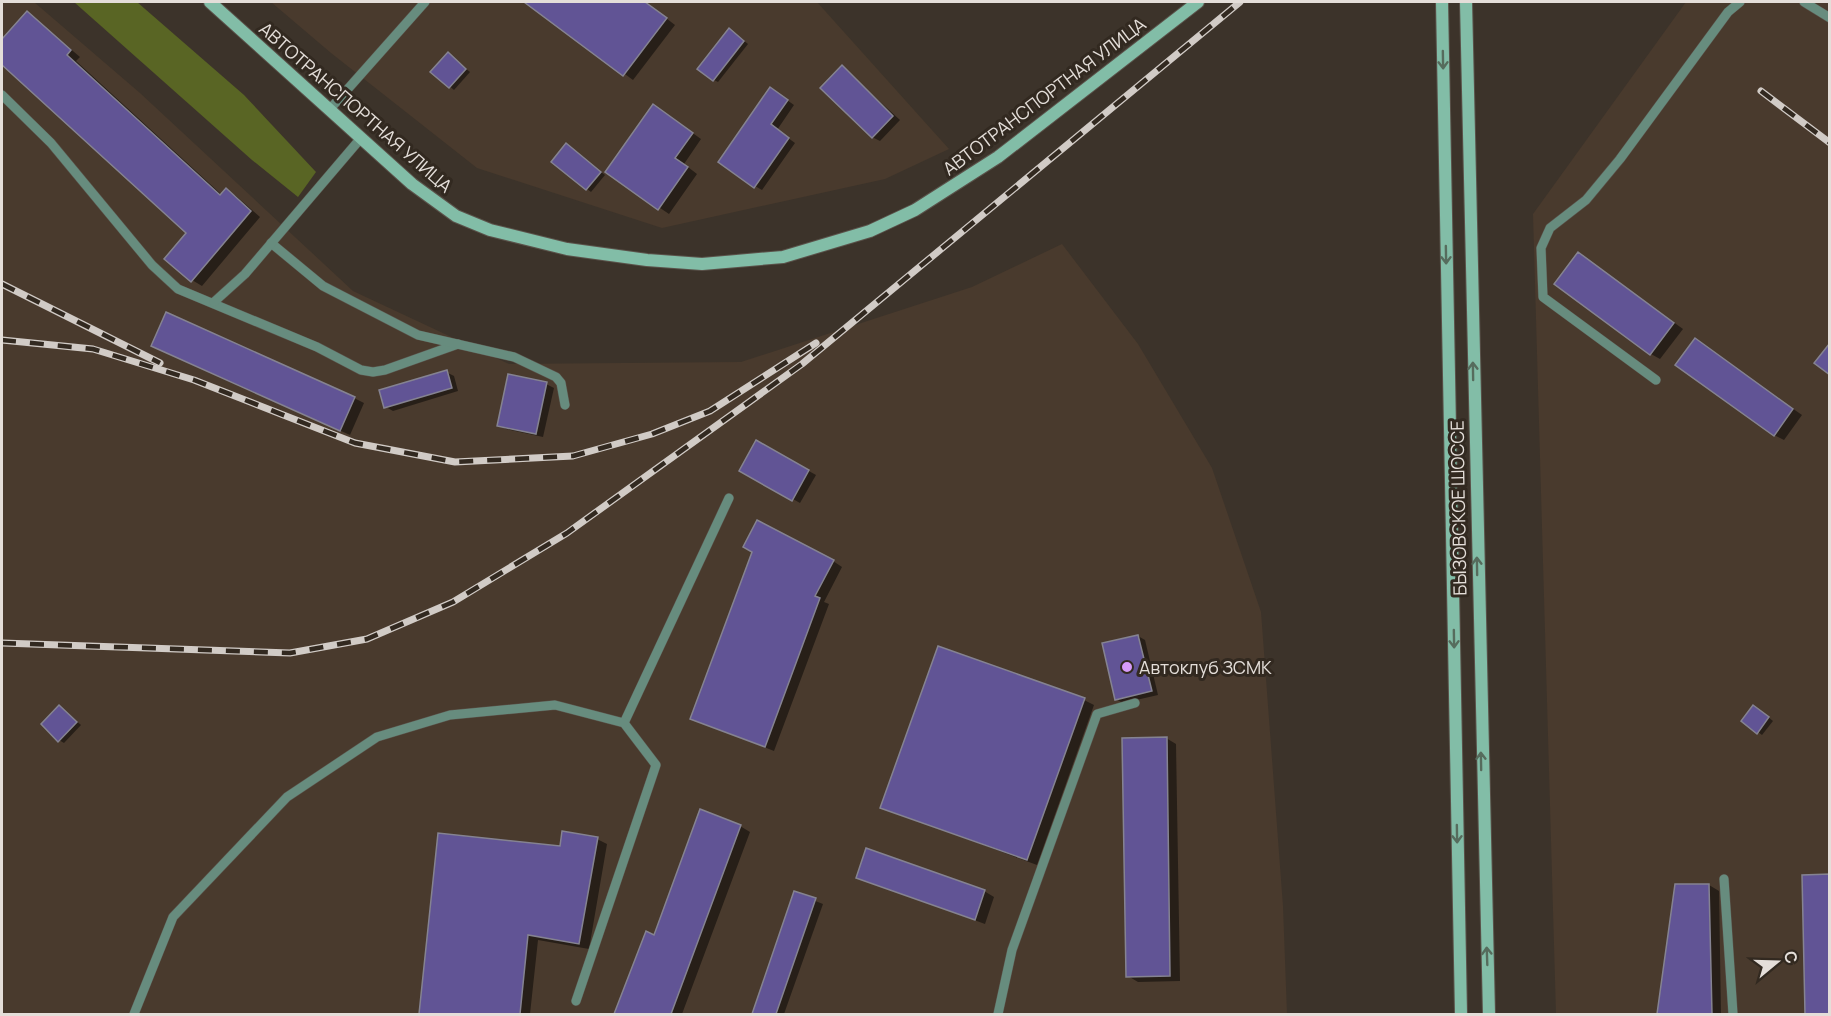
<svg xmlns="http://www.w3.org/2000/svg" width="1831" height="1016" font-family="Manrope,sans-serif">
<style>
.built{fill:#493a2d}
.green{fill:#596524}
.shadow{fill:#0007}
.building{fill:#615495;stroke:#858391;stroke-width:1.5}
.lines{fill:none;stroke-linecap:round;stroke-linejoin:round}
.lane-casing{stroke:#5a524a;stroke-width:10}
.secondary-casing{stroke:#5a524a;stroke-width:14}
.lane{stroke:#678c7e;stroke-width:9}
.secondary{stroke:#82bda7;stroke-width:12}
.rail-casing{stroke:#d1cbc6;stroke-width:7}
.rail{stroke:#322920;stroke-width:4.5;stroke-dasharray:14;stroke-linecap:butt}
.oneway{stroke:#566c5d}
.poi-dot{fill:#d69bf9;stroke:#322920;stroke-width:2}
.labels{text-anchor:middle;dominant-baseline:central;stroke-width:6;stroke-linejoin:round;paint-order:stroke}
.street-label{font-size:18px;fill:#e4ded9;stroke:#322920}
.poi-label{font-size:18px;fill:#e4ded9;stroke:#322920;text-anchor:start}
</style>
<rect width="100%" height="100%" fill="#3c332a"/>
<g class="built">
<polygon points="2,2 34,2 140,93 353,291 509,364 741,362 972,287 1062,244 1138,344 1212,468 1261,612 1283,906 1287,1014 2,1014"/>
<polygon points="271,2 817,2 949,149 885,179 662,228 477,168 331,53"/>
<polygon points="1686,2 1829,2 1829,1014 1556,1014 1533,214"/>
</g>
<polygon class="green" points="74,2 137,2 244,95 316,172 298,197 252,160"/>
<g class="shadow">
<polygon points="527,2 645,2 675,25 633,80"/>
<polygon points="28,13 80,57 76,61 222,195 226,190 236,196 260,217 202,286 192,280 188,233 2,63 2,41"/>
<polygon points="734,33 748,44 718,82 714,80"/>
<polygon points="448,54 470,72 454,90 433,72"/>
<polygon points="842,67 900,120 880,141 872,137"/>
<polygon points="777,93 794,105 777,130 795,143 762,190 755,186"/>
<polygon points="663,112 701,139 684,164 697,174 669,214 607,172"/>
<polygon points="570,148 605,175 591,192 553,162"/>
<polygon points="1578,253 1683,329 1660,359 1651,354"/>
<polygon points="1695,340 1802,415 1784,440 1774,435"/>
<polygon points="162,351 354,398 364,403 350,435"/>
<polygon points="446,372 454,376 458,391 393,411 386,407"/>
<polygon points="546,384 554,388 543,437 506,429 499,425"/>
<polygon points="757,442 816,475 800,503 741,470"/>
<polygon points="833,561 842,567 824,602 829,604 774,751 691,718"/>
<polygon points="1138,636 1145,640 1158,695 1123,703 1116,699"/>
<polygon points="1084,700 1094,705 1037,865 882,807"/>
<polygon points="60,707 81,725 64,743 59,740"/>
<polygon points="1758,709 1773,721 1762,735 1758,732"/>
<polygon points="1166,738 1176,744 1180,981 1138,982 1128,976"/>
<polygon points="740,826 750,832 682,1014 616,1014 647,933 655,937"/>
<polygon points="439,835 561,848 597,839 607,844 589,949 538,940 530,1014 420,1014"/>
<polygon points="857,877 984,891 994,897 985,924"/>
<polygon points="1709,885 1719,891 1721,1014 1659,1014 1676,886"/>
<polygon points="795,893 823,904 784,1014 753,1014"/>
</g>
<g class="building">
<polygon points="524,2 645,2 667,18 623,76"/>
<polygon points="27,11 71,50 67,55 220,195 226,188 251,211 191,282 164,259 186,233 2,65 2,39"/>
<polygon points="729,28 744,41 713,81 697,69"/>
<polygon points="448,52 466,69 449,88 430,72"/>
<polygon points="842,65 893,116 872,138 820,88"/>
<polygon points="770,87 788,100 771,124 789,138 754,188 718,162"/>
<polygon points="653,104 693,133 675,158 688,167 658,210 605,172"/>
<polygon points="566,143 601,172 586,190 551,162"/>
<polygon points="1578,252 1674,323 1650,355 1554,284"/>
<polygon points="166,312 355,397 340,431 151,346"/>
<polygon points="1695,338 1793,409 1774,436 1675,365"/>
<polygon points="1830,343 1830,375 1814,363"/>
<polygon points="447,370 452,388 384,408 379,390"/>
<polygon points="508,374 547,382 536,434 497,426"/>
<polygon points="756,440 809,470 792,501 739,471"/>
<polygon points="757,520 834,560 815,596 820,598 765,747 690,719 752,552 743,547"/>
<polygon points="1138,635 1152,691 1115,700 1102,643"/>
<polygon points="938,646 1085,698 1027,860 880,808"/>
<polygon points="59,705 77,722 58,742 41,724"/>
<polygon points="1753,705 1769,717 1757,734 1741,721"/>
<polygon points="1167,737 1170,976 1126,977 1122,738"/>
<polygon points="700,809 741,825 671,1014 614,1014 646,931 654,935"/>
<polygon points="562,831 598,837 579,944 528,935 520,1014 419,1014 438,833 560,846"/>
<polygon points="866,848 985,890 975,920 856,878"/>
<polygon points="1830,874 1830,1014 1805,1014 1802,875"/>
<polygon points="1675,884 1709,884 1712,1014 1657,1014"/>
<polygon points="794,891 816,898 776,1014 752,1014"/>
</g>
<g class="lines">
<defs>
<g id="lane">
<polyline points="1804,2 1830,18"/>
<polyline points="2,95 51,143 152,265 178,289 317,347 361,370 373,372 385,370 458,344"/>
<polyline points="330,109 425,2"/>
<polyline points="271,243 323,286 418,335 514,357 556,377 561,383 565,405"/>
<polyline points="214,302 245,274 361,138"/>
<polyline points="1656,380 1543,297 1541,248 1550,228 1586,200 1620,159 1728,12 1740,2"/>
<polyline points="624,723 729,498"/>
<polyline points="1724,879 1733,1014"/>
<polyline points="134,1014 173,917 287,797 377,737 450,715 555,705 624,723 656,765 576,1001"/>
<polyline points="998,1014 1012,950 1097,714 1135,703"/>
</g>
<g id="secondary">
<polyline points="210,2 412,184 456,216 490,230 567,249 647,260 702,264 783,257 870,231 915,210 998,157 1198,2"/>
<polyline points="1442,2 1461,1014"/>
<polyline points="1466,2 1489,1014"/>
</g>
</defs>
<use href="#lane" class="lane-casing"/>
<use href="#secondary" class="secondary-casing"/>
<use href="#lane" class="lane"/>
<use href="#secondary" class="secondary"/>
<defs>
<g id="rail">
<polyline points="1761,91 1830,143"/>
<polyline points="2,284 160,363"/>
<polyline points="2,340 93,349 194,380 355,443 455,462 573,456 652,434 710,411 816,343"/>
<polyline points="2,643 290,653 367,639 453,602 567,533 802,364 1240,2"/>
</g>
</defs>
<use href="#rail" class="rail-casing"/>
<use href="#rail" class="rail"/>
</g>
<defs><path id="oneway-shaft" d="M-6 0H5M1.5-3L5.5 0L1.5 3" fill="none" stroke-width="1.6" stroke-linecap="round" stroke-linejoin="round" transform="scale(1.5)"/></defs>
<g class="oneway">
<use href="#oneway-shaft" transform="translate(1443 60) rotate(89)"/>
<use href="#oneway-shaft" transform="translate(1446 255) rotate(89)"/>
<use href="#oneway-shaft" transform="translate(1473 371) rotate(-91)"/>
<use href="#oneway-shaft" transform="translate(1477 566) rotate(-91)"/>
<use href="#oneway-shaft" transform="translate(1454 639) rotate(89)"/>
<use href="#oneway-shaft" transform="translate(1481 761) rotate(-91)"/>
<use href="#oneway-shaft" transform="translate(1457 834) rotate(89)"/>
<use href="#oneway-shaft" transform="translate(1487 956) rotate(-92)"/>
</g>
<circle class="poi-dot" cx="1127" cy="667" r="6"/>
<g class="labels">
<g class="street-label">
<text transform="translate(1044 96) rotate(-37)">АВТОТРАНСПОРТНАЯ УЛИЦА</text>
<text transform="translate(356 107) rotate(41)">АВТОТРАНСПОРТНАЯ УЛИЦА</text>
<text transform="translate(1458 508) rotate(-91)">БЫЗОВСКОЕ ШОССЕ</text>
</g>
<g class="poi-label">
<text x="1139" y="667">Автоклуб ЗСМК</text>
</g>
</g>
<rect width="1831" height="1016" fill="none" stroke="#e4ded9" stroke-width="6"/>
<g transform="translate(1777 962) rotate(71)" stroke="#322920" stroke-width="4.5" paint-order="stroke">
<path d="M0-4.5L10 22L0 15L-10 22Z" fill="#e4ded9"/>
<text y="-9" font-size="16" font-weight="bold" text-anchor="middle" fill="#e4ded9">С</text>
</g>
</svg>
